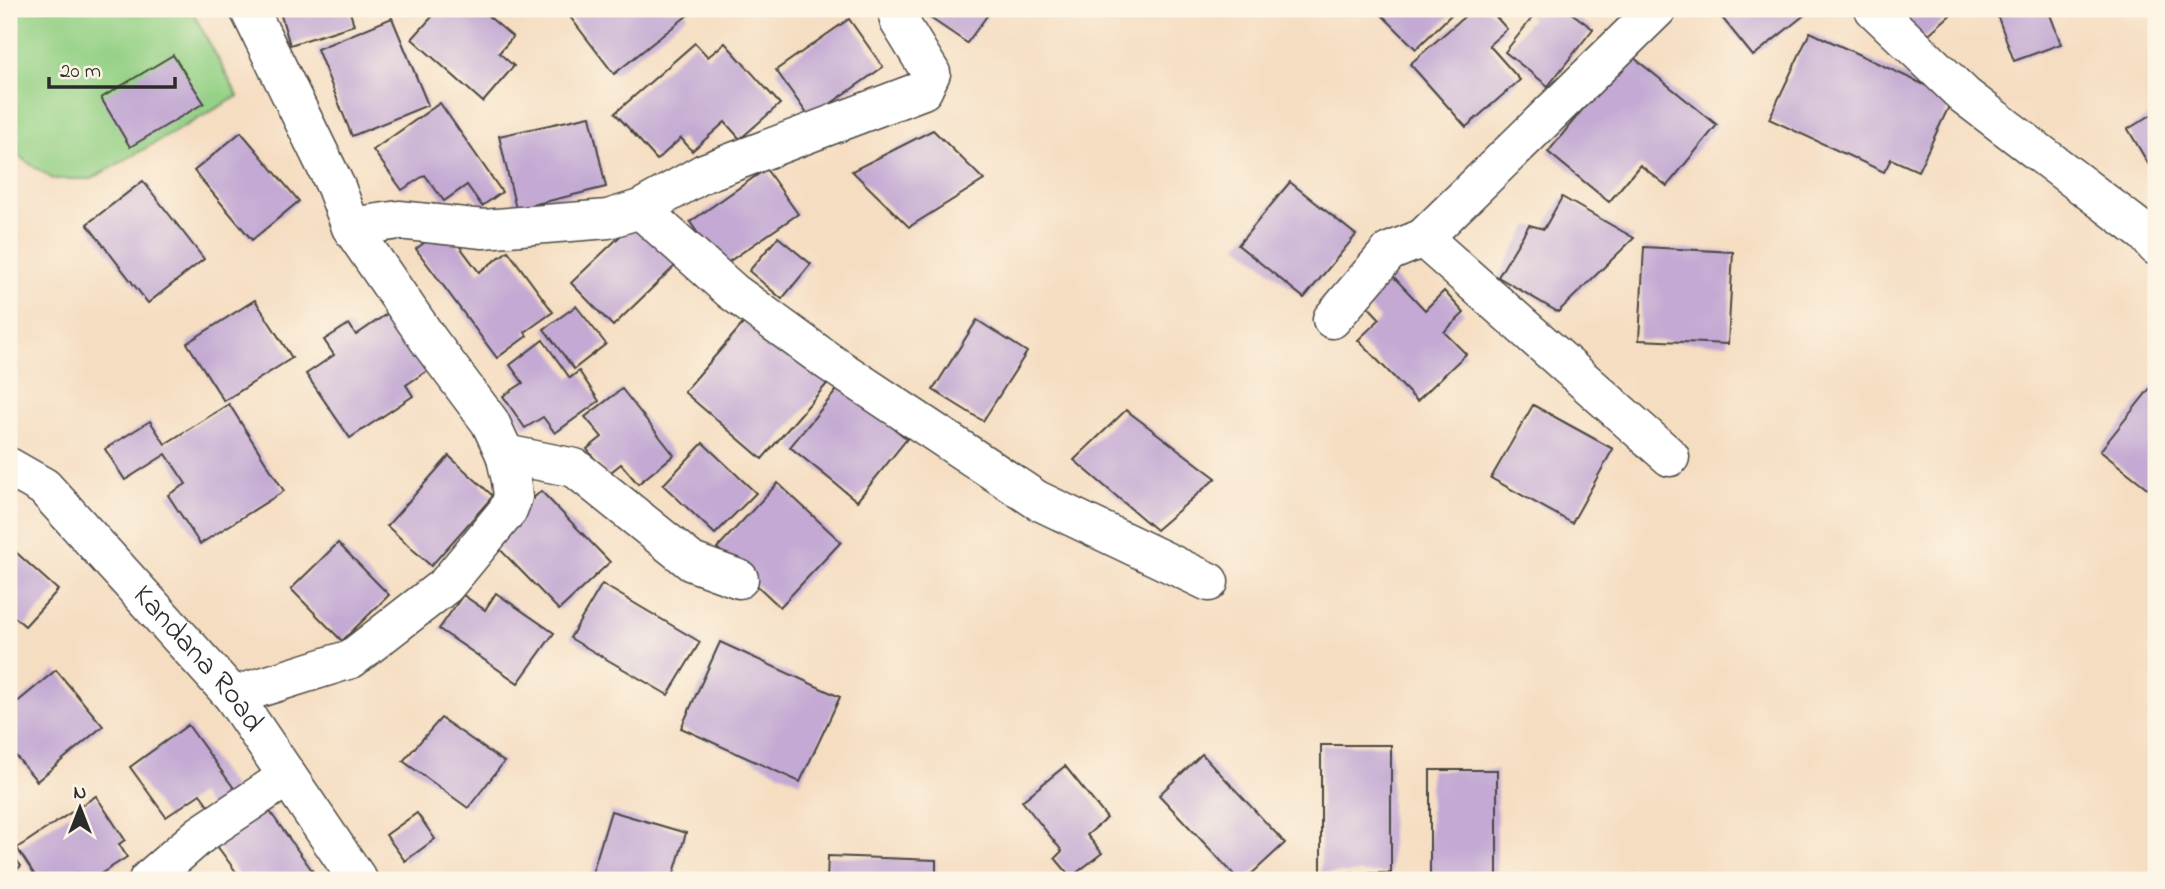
<svg xmlns="http://www.w3.org/2000/svg" width="2165" height="889" font-family="'Indie Flower',sans-serif">
<style>
.green{fill:#95d186;stroke:#607e58;stroke-width:2}
.building{fill:#c3a9d3}
.lines{fill:none;stroke-linecap:round;stroke-linejoin:round}
.minor-casing{stroke:#494642;stroke-width:41}
.minor{stroke:#fff;stroke-width:38}
.labels{text-anchor:middle;dominant-baseline:central;stroke-width:5;stroke-linejoin:round;paint-order:stroke}
.street-label{font-size:30px;fill:#2b2b2b;stroke:#fcf5e5}
</style>
<rect width="100%" height="100%" fill="#fcf5e5"/>
<filter id="ink" filterUnits="userSpaceOnUse"><feTurbulence type="fractalNoise" baseFrequency=".0143" numOctaves="2"/><feDisplacementMap in="SourceGraphic" scale="14" xChannelSelector="R" yChannelSelector="G"/><feConvolveMatrix kernelMatrix="1 2 1 2 8 2 1 2 1" color-interpolation-filters="sRGB"/></filter>
<filter id="wash" filterUnits="userSpaceOnUse"><feTurbulence type="fractalNoise" baseFrequency=".00686" numOctaves="4" result="noise"/><feDisplacementMap in="SourceGraphic" scale="28" xChannelSelector="R" yChannelSelector="G"/><feGaussianBlur stdDeviation="1.57" result="paint"/><feColorMatrix in="noise" values="0 0 0 0 0 0 0 0 0 0 0 0 0 0 0 0 0 1.4 0 .05"/><feComposite in="paint" operator="in"/></filter>
<g filter="url(#wash)">
<rect width="100%" height="100%" fill="#f5ddc1"/>
<polygon class="green" points="9,9 191,9 238,96 91,179 53,179 9,150"/>
<g id="blocks">
<g class="building">
<polygon points="279,9 349,9 354,25 290,45"/>
<polygon points="439,9 480,9 513,37 499,53 514,66 483,102 412,39"/>
<polygon points="564,9 682,9 688,15 614,74"/>
<polygon points="917,9 992,9 967,43"/>
<polygon points="1376,9 1457,9 1416,49"/>
<polygon points="1473,9 1489,9 1507,29 1489,45 1520,80 1466,127 1410,64"/>
<polygon points="1521,9 1566,9 1593,29 1548,86 1505,52 1532,18"/>
<polygon points="1715,9 1812,9 1753,56"/>
<polygon points="1892,9 1957,9 1921,41"/>
<polygon points="1995,9 2048,9 2061,44 2014,61"/>
<polygon points="392,18 428,105 352,136 317,49"/>
<polygon points="849,19 883,67 810,118 776,70"/>
<polygon points="1810,32 1953,98 1918,171 1891,159 1884,172 1769,119"/>
<polygon points="695,43 708,57 725,43 780,104 740,139 725,122 692,151 681,138 657,160 615,113"/>
<polygon points="1628,53 1717,125 1667,186 1640,165 1609,202 1548,152"/>
<polygon points="173,55 204,103 130,147 101,98"/>
<polygon points="440,103 502,192 482,206 467,185 444,201 425,175 402,190 373,150"/>
<polygon points="2156,112 2156,177 2128,129"/>
<polygon points="590,116 606,187 516,209 499,136"/>
<polygon points="933,130 984,180 909,227 852,171"/>
<polygon points="241,132 299,201 252,240 194,171"/>
<polygon points="766,169 798,214 721,267 690,222"/>
<polygon points="143,181 204,259 148,303 87,224"/>
<polygon points="1290,182 1356,235 1304,298 1238,245"/>
<polygon points="1562,197 1634,238 1558,312 1498,277 1529,225 1544,229"/>
<polygon points="637,220 678,263 613,326 571,283"/>
<polygon points="445,227 479,272 508,251 553,312 525,332 527,336 497,358 416,249"/>
<polygon points="778,237 811,264 782,299 749,271"/>
<polygon points="1644,247 1733,252 1728,344 1639,340"/>
<polygon points="1390,273 1425,310 1444,291 1464,313 1444,332 1466,354 1417,401 1358,340 1380,319 1362,300"/>
<polygon points="255,300 292,358 224,401 187,343"/>
<polygon points="401,304 420,360 427,371 406,385 413,396 350,438 306,374 334,355 324,340 349,324 356,335"/>
<polygon points="576,306 606,344 574,369 544,329"/>
<polygon points="754,311 832,378 762,459 684,392"/>
<polygon points="977,320 1027,352 983,421 933,390"/>
<polygon points="543,340 570,378 579,371 599,401 555,433 543,417 525,428 503,396 523,383 510,365"/>
<polygon points="2155,382 2156,383 2156,495 2100,451"/>
<polygon points="841,385 907,439 857,501 790,447"/>
<polygon points="622,389 674,455 638,484 621,464 607,475 587,449 602,437 585,417"/>
<polygon points="229,404 284,491 200,544 168,495 186,484 166,454 125,480 105,449 150,421 165,444"/>
<polygon points="1533,405 1613,449 1572,523 1491,478"/>
<polygon points="1126,410 1216,478 1156,530 1074,460"/>
<polygon points="703,443 756,493 715,534 663,485"/>
<polygon points="449,456 493,496 431,566 387,526"/>
<polygon points="778,483 841,542 780,607 717,548"/>
<polygon points="541,491 610,562 559,610 490,539"/>
<polygon points="338,543 389,595 342,641 291,589"/>
<polygon points="9,546 58,590 25,626 9,612"/>
<polygon points="602,584 700,642 668,695 570,638"/>
<polygon points="496,593 554,633 518,683 439,629 463,595 485,610"/>
<polygon points="720,642 840,697 800,782 681,728"/>
<polygon points="56,670 103,726 37,781 9,748 9,709"/>
<polygon points="441,718 504,762 468,808 403,761"/>
<polygon points="188,725 236,791 211,809 200,794 166,817 130,767"/>
<rect x="1321" y="745" width="70" height="128"/>
<polygon points="1202,754 1285,843 1245,880 1239,880 1159,795"/>
<polygon points="1065,766 1107,818 1087,835 1102,853 1071,877 1055,858 1062,851 1022,801"/>
<rect x="1430" y="770" width="67" height="110"/>
<polygon points="96,796 125,840 119,844 127,857 91,880 83,880 78,873 67,880 38,880 17,848"/>
<polygon points="263,802 319,880 256,880 251,874 242,880 212,839"/>
<polygon points="611,811 686,833 672,880 590,880"/>
<polygon points="417,813 435,839 405,861 386,835"/>
<polygon points="9,850 21,866 9,875"/>
<polygon points="828,856 936,860 936,880 827,880"/>
</g>
</g>
</g>
<g filter="url(#ink)">
<use href="#blocks" fill-opacity="0" stroke="#494642" stroke-width="2"/>
<g class="lines">
<defs>
<g id="minor">
<polyline points="1874,9 1965,96 2146,234 2156,246"/>
<polyline points="640,209 733,292 829,362 1037,500 1209,582"/>
<polyline points="351,227 399,220 483,229 608,219 640,209 704,173 923,90 931,73 899,21 898,9"/>
<polyline points="1423,238 1670,457"/>
<polyline points="1332,319 1389,252 1423,238 1657,9"/>
<polyline points="505,454 575,468 692,562 739,579"/>
<path id="s1" d="M9 467 44 487 233 696 358 880"/>
<polyline points="233,696 351,659 446,585 508,510 513,497 511,480 505,454 490,422 430,342 351,227 336,187 249,9"/>
<polyline points="148,880 200,835 287,777"/>
</g>
</defs>
<use href="#minor" class="minor-casing"/>
<use href="#minor" class="minor"/>
</g>
</g>
<g class="labels">
<g class="street-label">
<text stroke="none"><textPath href="#s1" startOffset="271">Kandana Road</textPath></text>
</g>
</g>
<rect width="2165" height="889" fill="none" stroke="#fcf5e5" stroke-width="35"/>
<g transform="translate(80 808)" stroke="#fcf5e5" stroke-width="5" paint-order="stroke">
<path d="M0-5L12 26L0 18L-12 26Z" fill="#2b2b2b"/>
<text y="-10" font-size="19" font-weight="bold" text-anchor="middle" fill="#2b2b2b">N</text>
</g>
<path d="M49 77v10h126v-10" fill="none" stroke="#2b2b2b" stroke-width="3.5"/>
<text x="60" y="77" font-size="21" fill="#2b2b2b" stroke="#fcf5e5" stroke-width="5" paint-order="stroke">20 m</text>
</svg>
